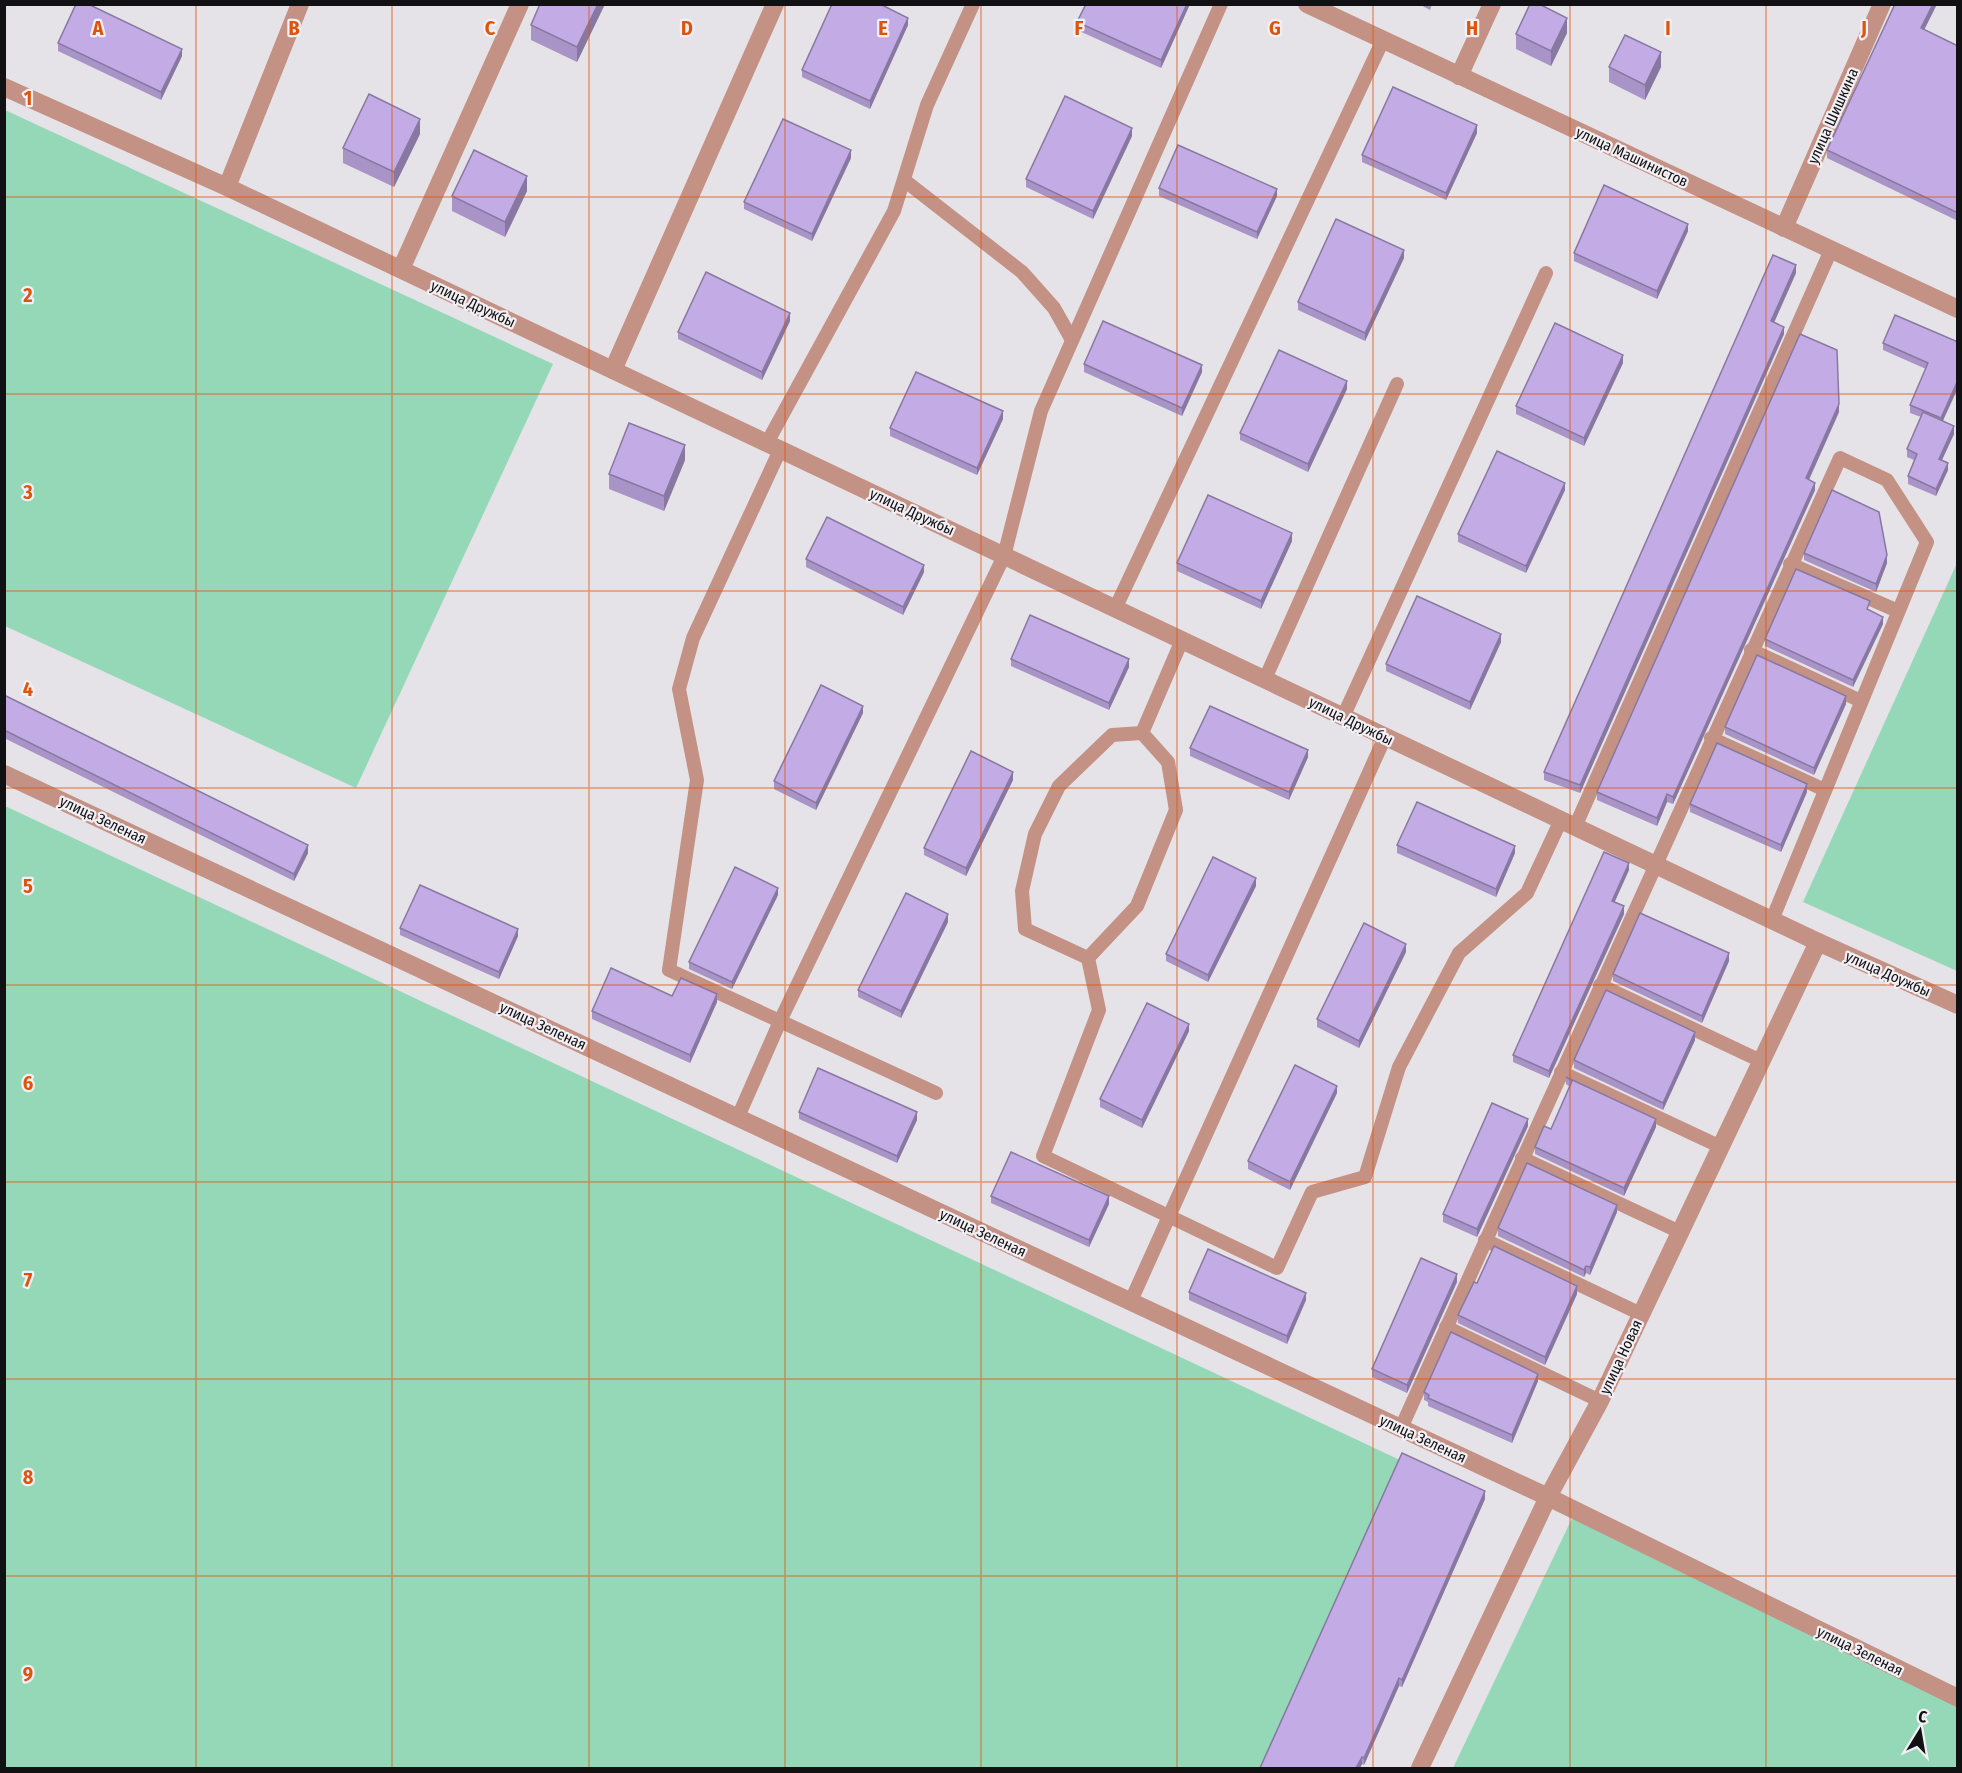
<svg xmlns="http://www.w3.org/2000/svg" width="1962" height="1773" font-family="'Fira Sans Condensed',sans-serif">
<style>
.green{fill:#94d8b8}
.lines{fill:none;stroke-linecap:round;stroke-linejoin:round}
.lane{stroke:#c49185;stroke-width:14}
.street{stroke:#c49185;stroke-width:18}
.wall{fill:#a894c6}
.shaded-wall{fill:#8878a1}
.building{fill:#c3ace6;stroke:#8878a1;stroke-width:1.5}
.grid{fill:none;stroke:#dd550c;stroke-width:1.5;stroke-opacity:0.55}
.labels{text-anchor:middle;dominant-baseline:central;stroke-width:4.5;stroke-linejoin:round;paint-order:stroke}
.street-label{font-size:15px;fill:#111012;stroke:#f3f0f5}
.grid-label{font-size:20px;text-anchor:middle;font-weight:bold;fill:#dd550c;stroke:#f3f0f5;stroke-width:4.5;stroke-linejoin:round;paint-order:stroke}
</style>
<rect width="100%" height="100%" fill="#e6e3e8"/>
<g class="green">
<polygon points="5,110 553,364 356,788 5,626"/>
<polygon points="1957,563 1957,971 1803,902"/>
<polygon points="5,806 1402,1461 1263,1768 5,1768"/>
<polygon points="1576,1510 1957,1688 1957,1768 1453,1768"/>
</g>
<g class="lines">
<g class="lane">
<polyline points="904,180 1022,272 1054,308 1072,340"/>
<polyline points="767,443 894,211 927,105 973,4"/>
<polyline points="780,450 693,638 679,689 697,780 669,970 936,1093"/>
<polyline points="1790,564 1898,611"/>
<polyline points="1115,609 1383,40"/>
<polyline points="1751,650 1861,701"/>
<polyline points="1265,679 1397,384"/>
<polyline points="1343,717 1546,273"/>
<polygon points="1142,733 1168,762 1176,810 1137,906 1088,958 1025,929 1022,891 1035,834 1059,786 1112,735"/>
<polyline points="1142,733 1182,640"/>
<polyline points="1711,738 1825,790"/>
<polyline points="1575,827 1831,250"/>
<polyline points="1088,958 1099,1010 1043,1156 1277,1268 1312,1192 1365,1177 1399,1067 1459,953 1527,893 1561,820"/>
<polyline points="1600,985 1761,1061"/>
<polyline points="1561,1072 1721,1147"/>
<polyline points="738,1117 781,1019 1004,556 1041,411 1221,4"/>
<polyline points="1522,1158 1680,1232"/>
<polyline points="1485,1240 1641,1314"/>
<polyline points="1130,1303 1385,737"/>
<polyline points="1446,1327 1600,1401"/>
<polyline points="1401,1428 1840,458 1887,480 1927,542 1772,920"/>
</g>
<g class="street">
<polyline points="1307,4 1958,309"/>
<polyline points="1459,76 1492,4"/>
<polyline points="4,87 227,187 1818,942 1958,1005"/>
<polyline points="227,187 300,4"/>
<polyline points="1784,228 1882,4"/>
<polyline points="401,269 520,4"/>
<polyline points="613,370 775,4"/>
<polyline points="4,774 1548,1497 1958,1698"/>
<polyline points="1420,1768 1548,1497 1600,1401 1818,942"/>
</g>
</g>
<g class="wall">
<polygon points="540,4 605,4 577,62 531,40 531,25"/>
<polygon points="1086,4 1190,4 1161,68 1077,30 1077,22"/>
<polygon points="1419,4 1432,4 1430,10"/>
<polygon points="1937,4 1924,30 1958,46 1958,221 1827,158 1827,150"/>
<polygon points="908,25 870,109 802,77 802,70"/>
<polygon points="1567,33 1551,66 1516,49 1516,34"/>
<polygon points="58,43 182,56 161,100 58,51"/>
<polygon points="1609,67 1661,67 1645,100 1609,82"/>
<polygon points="1477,133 1446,200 1362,162 1362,155"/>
<polygon points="420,134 394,187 343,163 343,148"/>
<polygon points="1132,136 1093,219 1026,187 1026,179"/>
<polygon points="851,158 812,241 744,209 744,202"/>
<polygon points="1159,188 1277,196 1257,239 1159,196"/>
<polygon points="527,191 505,237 452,211 452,196"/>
<polygon points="1688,231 1657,299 1574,261 1574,253"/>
<polygon points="1404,258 1365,341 1298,310 1298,302"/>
<polygon points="1796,273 1774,323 1784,334 1580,793 1544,780 1544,772"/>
<polygon points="790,321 762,380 678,339 678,332"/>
<polygon points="1958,342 1943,421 1954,434 1942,460 1948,470 1936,496 1908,484 1908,476 1914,460 1907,457 1907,449 1921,417 1910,413 1910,405 1926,369 1883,350 1883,343"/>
<polygon points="1623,363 1584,446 1516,414 1516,406"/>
<polygon points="1084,364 1202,372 1182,416 1084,372"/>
<polygon points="1347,389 1308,472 1240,440 1240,433"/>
<polygon points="1839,412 1809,480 1815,490 1673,804 1667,802 1657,826 1597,800 1597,792"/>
<polygon points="1003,419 977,475 890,436 890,428"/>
<polygon points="685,460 664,511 609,489 609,474"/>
<polygon points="1565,490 1526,573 1458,542 1458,534"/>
<polygon points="1292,541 1261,609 1177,571 1177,563"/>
<polygon points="1804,553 1887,563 1876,592 1804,560"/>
<polygon points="806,559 924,572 903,615 806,567"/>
<polygon points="1870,609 1869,610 1883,624 1853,687 1765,646 1765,639"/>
<polygon points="1501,642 1470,710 1386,671 1386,664"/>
<polygon points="1011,659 1129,667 1109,710 1011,666"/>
<polygon points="4,695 308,853 294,881 4,738"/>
<polygon points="1846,704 1814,775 1725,734 1725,727"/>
<polygon points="863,713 816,810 774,789 774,781"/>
<polygon points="1190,748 1308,757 1289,800 1190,756"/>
<polygon points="1013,780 966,876 924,855 924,848"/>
<polygon points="1807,792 1781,852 1690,812 1690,804"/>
<polygon points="1397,845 1515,853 1496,897 1397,853"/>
<polygon points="1629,870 1614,902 1624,914 1549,1078 1513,1062 1513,1055"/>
<polygon points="1256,886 1208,982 1166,961 1166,954"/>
<polygon points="778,895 732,989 689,969 689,962"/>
<polygon points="948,922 901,1018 858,997 858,990"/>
<polygon points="400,928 518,936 499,979 400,935"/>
<polygon points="1406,952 1359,1048 1317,1027 1317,1019"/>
<polygon points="1729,961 1702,1023 1613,981 1613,974"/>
<polygon points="717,1002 690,1063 592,1019 592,1011"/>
<polygon points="1189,1031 1142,1128 1100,1107 1100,1099"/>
<polygon points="1695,1040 1663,1110 1574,1068 1574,1060"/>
<polygon points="1566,1077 1656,1127 1624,1196 1535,1154 1535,1147 1551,1129 1570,1087 1566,1084"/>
<polygon points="1337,1093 1290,1190 1248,1169 1248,1161"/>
<polygon points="799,1112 917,1120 897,1163 799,1119"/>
<polygon points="1528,1126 1477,1237 1443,1222 1443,1214"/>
<polygon points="991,1196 1109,1204 1089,1247 991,1203"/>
<polygon points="1617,1212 1590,1275 1586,1273 1584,1277 1498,1236 1498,1228"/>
<polygon points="1457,1282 1407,1393 1372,1377 1372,1369"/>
<polygon points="1477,1283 1577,1294 1545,1365 1458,1323 1458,1315"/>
<polygon points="1189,1292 1306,1300 1287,1344 1189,1300"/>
<polygon points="1538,1381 1512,1443 1428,1406 1428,1402 1424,1400 1424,1392"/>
<polygon points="1485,1499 1402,1687 1399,1686 1364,1765 1362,1764 1360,1768 1260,1768"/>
</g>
<g class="shaded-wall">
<polygon points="598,4 605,4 577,62 577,47"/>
<polygon points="1187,4 1190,4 1161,68 1161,60"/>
<polygon points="1933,4 1937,4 1921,36 1921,28"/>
<polygon points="908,18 908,25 870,109 870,101"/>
<polygon points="1567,18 1567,33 1551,66 1551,51"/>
<polygon points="182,49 182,56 161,100 161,92"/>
<polygon points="1661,52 1661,67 1645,100 1645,85"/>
<polygon points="420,119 420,134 394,187 394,172"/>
<polygon points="1477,125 1477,133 1446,200 1446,193"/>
<polygon points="1132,128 1132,136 1093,219 1093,211"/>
<polygon points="851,150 851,158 812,241 812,234"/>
<polygon points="527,176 527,191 505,237 505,222"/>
<polygon points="1277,189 1277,196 1257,239 1257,232"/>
<polygon points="1688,224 1688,231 1657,299 1657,291"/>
<polygon points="1404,250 1404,258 1365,341 1365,333"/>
<polygon points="1796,265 1796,273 1771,329 1771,321"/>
<polygon points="790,313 790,321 762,380 762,372"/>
<polygon points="1784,327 1784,334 1580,793 1580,785"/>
<polygon points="1623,355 1623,363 1584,446 1584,438"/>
<polygon points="1202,365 1202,372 1182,416 1182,408"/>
<polygon points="1958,380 1958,388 1941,425 1941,418"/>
<polygon points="1347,381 1347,389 1308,472 1308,464"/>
<polygon points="1839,404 1839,412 1806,486 1806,478"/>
<polygon points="1003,411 1003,419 977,475 977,468"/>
<polygon points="1954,426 1954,434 1939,466 1939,459"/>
<polygon points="685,445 685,460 664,511 664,496"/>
<polygon points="1948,463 1948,470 1936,496 1936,489"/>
<polygon points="1565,483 1565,490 1526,573 1526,566"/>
<polygon points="1815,483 1815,490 1673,804 1673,797"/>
<polygon points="1292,533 1292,541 1261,609 1261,601"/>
<polygon points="1887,555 1887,563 1876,592 1876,584"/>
<polygon points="924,565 924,572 903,615 903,607"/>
<polygon points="1883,617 1883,624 1853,687 1853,680"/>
<polygon points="1501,634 1501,642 1470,710 1470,702"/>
<polygon points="1129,659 1129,667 1109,710 1109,703"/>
<polygon points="1846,696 1846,704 1814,775 1814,768"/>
<polygon points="863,706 863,713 816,810 816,803"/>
<polygon points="1308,750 1308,757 1289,800 1289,792"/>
<polygon points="1013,772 1013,780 966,876 966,868"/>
<polygon points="1807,784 1807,792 1781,852 1781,845"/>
<polygon points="1667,794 1667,802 1657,826 1657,818"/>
<polygon points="308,845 308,853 294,881 294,874"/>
<polygon points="1515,846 1515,853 1496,897 1496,889"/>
<polygon points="1629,863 1629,870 1612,908 1612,901"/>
<polygon points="1256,878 1256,886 1208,982 1208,975"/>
<polygon points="778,888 778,895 732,989 732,982"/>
<polygon points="1624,906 1624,914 1549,1078 1549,1071"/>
<polygon points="948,914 948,922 901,1018 901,1011"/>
<polygon points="518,929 518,936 499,979 499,972"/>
<polygon points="1406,944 1406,952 1359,1048 1359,1041"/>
<polygon points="1729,953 1729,961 1702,1023 1702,1016"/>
<polygon points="717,994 717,1002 690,1063 690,1055"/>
<polygon points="1189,1024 1189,1031 1142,1128 1142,1120"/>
<polygon points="1695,1032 1695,1040 1663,1110 1663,1103"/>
<polygon points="1337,1086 1337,1093 1290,1190 1290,1182"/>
<polygon points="917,1112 917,1120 897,1163 897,1156"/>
<polygon points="1528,1119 1528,1126 1477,1237 1477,1229"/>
<polygon points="1656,1119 1656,1127 1624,1196 1624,1188"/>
<polygon points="1109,1196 1109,1204 1089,1247 1089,1240"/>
<polygon points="1617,1205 1617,1212 1590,1275 1590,1267"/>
<polygon points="1586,1266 1586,1273 1584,1277 1584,1270"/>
<polygon points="1457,1274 1457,1282 1407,1393 1407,1385"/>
<polygon points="1577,1286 1577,1294 1545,1365 1545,1357"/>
<polygon points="1306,1293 1306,1300 1287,1344 1287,1336"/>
<polygon points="1538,1374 1538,1381 1512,1443 1512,1435"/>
<polygon points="1485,1491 1485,1499 1402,1687 1402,1680"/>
<polygon points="1399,1678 1399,1686 1364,1765 1364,1758"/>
<polygon points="1362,1757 1362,1764 1360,1768 1356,1768"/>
</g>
<g class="building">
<polygon points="76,4 88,4 182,49 161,92 58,43"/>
<polygon points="540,4 598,4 577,47 531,25"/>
<polygon points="832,4 880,4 908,18 870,101 802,70"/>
<polygon points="1086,4 1187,4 1161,60 1077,22"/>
<polygon points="1530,4 1539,4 1567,18 1551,51 1516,34"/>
<polygon points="1895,4 1933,4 1921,28 1958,46 1958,213 1827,150"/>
<polygon points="1625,35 1661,52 1645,85 1609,67"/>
<polygon points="1393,87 1477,125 1446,193 1362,155"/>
<polygon points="369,94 420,119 394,172 343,148"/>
<polygon points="1065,96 1132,128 1093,211 1026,179"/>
<polygon points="783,119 851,150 812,234 744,202"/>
<polygon points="1178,145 1277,189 1257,232 1159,188"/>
<polygon points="474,150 527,176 505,222 452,196"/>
<polygon points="1604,185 1688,224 1657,291 1574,253"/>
<polygon points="1336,219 1404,250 1365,333 1298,302"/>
<polygon points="1773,255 1796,265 1771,321 1784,327 1580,785 1544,772"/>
<polygon points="706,272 790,313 762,372 678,332"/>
<polygon points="1895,315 1958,342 1958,380 1941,418 1910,405 1928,363 1883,343"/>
<polygon points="1103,321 1202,365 1182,408 1084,364"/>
<polygon points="1555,323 1623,355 1584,438 1516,406"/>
<polygon points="1800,334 1837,350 1839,404 1806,478 1815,483 1673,797 1667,794 1657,818 1597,792"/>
<polygon points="1279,350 1347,381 1308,464 1240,433"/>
<polygon points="916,372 1003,411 977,468 890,428"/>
<polygon points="1923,412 1954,426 1939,459 1948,463 1936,489 1908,476 1917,454 1907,449"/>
<polygon points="629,423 685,445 664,496 609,474"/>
<polygon points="1497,451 1565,483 1526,566 1458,534"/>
<polygon points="1832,490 1879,512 1887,555 1876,584 1804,553"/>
<polygon points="1208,495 1292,533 1261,601 1177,563"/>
<polygon points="827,517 924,565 903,607 806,559"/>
<polygon points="1796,569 1870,601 1867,609 1883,617 1853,680 1765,639"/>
<polygon points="1417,596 1501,634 1470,702 1386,664"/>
<polygon points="1030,615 1129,659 1109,703 1011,659"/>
<polygon points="1757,655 1846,696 1814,768 1725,727"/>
<polygon points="821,685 863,706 816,803 774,781"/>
<polygon points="4,695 308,845 294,874 4,730"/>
<polygon points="1210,706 1308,750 1289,792 1190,748"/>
<polygon points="1717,743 1807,784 1781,845 1690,804"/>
<polygon points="971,751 1013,772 966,868 924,848"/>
<polygon points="1417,802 1515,846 1496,889 1397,845"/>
<polygon points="1604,852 1629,863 1612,901 1624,906 1549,1071 1513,1055"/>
<polygon points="1213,857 1256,878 1208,975 1166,954"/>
<polygon points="735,867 778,888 732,982 689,962"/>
<polygon points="420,885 518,929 499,972 400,928"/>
<polygon points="906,893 948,914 901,1011 858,990"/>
<polygon points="1640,913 1729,953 1702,1016 1613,974"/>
<polygon points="1364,923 1406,944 1359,1041 1317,1019"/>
<polygon points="611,968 672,996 681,978 717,994 690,1055 592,1011"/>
<polygon points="1606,990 1695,1032 1663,1103 1574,1060"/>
<polygon points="1147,1003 1189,1024 1142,1120 1100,1099"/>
<polygon points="1295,1065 1337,1086 1290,1182 1248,1161"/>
<polygon points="818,1068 917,1112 897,1156 799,1112"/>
<polygon points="1566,1077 1656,1119 1624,1188 1535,1147 1544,1126 1551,1129 1572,1081"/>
<polygon points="1492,1103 1528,1119 1477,1229 1443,1214"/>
<polygon points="1011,1152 1109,1196 1089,1240 991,1196"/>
<polygon points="1527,1163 1617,1205 1590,1267 1586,1266 1584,1270 1498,1228"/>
<polygon points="1494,1246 1577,1286 1545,1357 1458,1315 1474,1282 1477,1283"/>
<polygon points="1208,1249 1306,1293 1287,1336 1189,1292"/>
<polygon points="1421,1258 1457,1274 1407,1385 1372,1369"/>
<polygon points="1451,1332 1538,1374 1512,1435 1428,1398 1429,1395 1424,1392"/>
<polygon points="1402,1453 1485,1491 1402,1680 1399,1678 1364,1758 1362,1757 1356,1768 1260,1768"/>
</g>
<path class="grid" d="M196 4V1768M392 4V1768M589 4V1768M785 4V1768M981 4V1768M1177 4V1768M1373 4V1768M1570 4V1768M1766 4V1768M4 197H1958M4 394H1958M4 591H1958M4 788H1958M4 985H1958M4 1182H1958M4 1379H1958M4 1576H1958"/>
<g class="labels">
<g class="street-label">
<text transform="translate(1833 116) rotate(-66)">улица Шишкина</text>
<text transform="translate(1632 157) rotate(25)">улица Машинистов</text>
<text transform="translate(473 304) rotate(25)">улица Дружбы</text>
<text transform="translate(912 512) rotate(25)">улица Дружбы</text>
<text transform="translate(1351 721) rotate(26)">улица Дружбы</text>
<text transform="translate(103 820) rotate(25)">улица Зеленая</text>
<text transform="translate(1888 974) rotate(24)">улица Доужбы</text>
<text transform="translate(543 1026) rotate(25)">улица Зеленая</text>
<text transform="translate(983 1233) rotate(25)">улица Зеленая</text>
<text transform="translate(1621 1357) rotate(-65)">улица Новая</text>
<text transform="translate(1423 1439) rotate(25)">улица Зеленая</text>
<text transform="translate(1860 1651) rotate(26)">улица Зеленая</text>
</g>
</g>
<g class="grid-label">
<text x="98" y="35">A</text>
<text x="294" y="35">B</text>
<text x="490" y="35">C</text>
<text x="687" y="35">D</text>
<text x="883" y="35">E</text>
<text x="1079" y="35">F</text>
<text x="1275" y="35">G</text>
<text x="1472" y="35">H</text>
<text x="1668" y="35">I</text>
<text x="1864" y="35">J</text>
<text x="28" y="105">1</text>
<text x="28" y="302">2</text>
<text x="28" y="499">3</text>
<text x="28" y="696">4</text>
<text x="28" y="893">5</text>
<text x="28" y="1090">6</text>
<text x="28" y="1287">7</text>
<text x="28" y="1484">8</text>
<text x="28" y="1681">9</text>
</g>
<rect width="1962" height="1773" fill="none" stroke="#111012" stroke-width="12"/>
<g transform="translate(1920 1731) rotate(11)" stroke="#f3f0f5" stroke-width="4.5" paint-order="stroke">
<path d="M0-4.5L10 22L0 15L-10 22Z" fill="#111012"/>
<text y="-9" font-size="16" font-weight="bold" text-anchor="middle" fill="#111012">С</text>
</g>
</svg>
